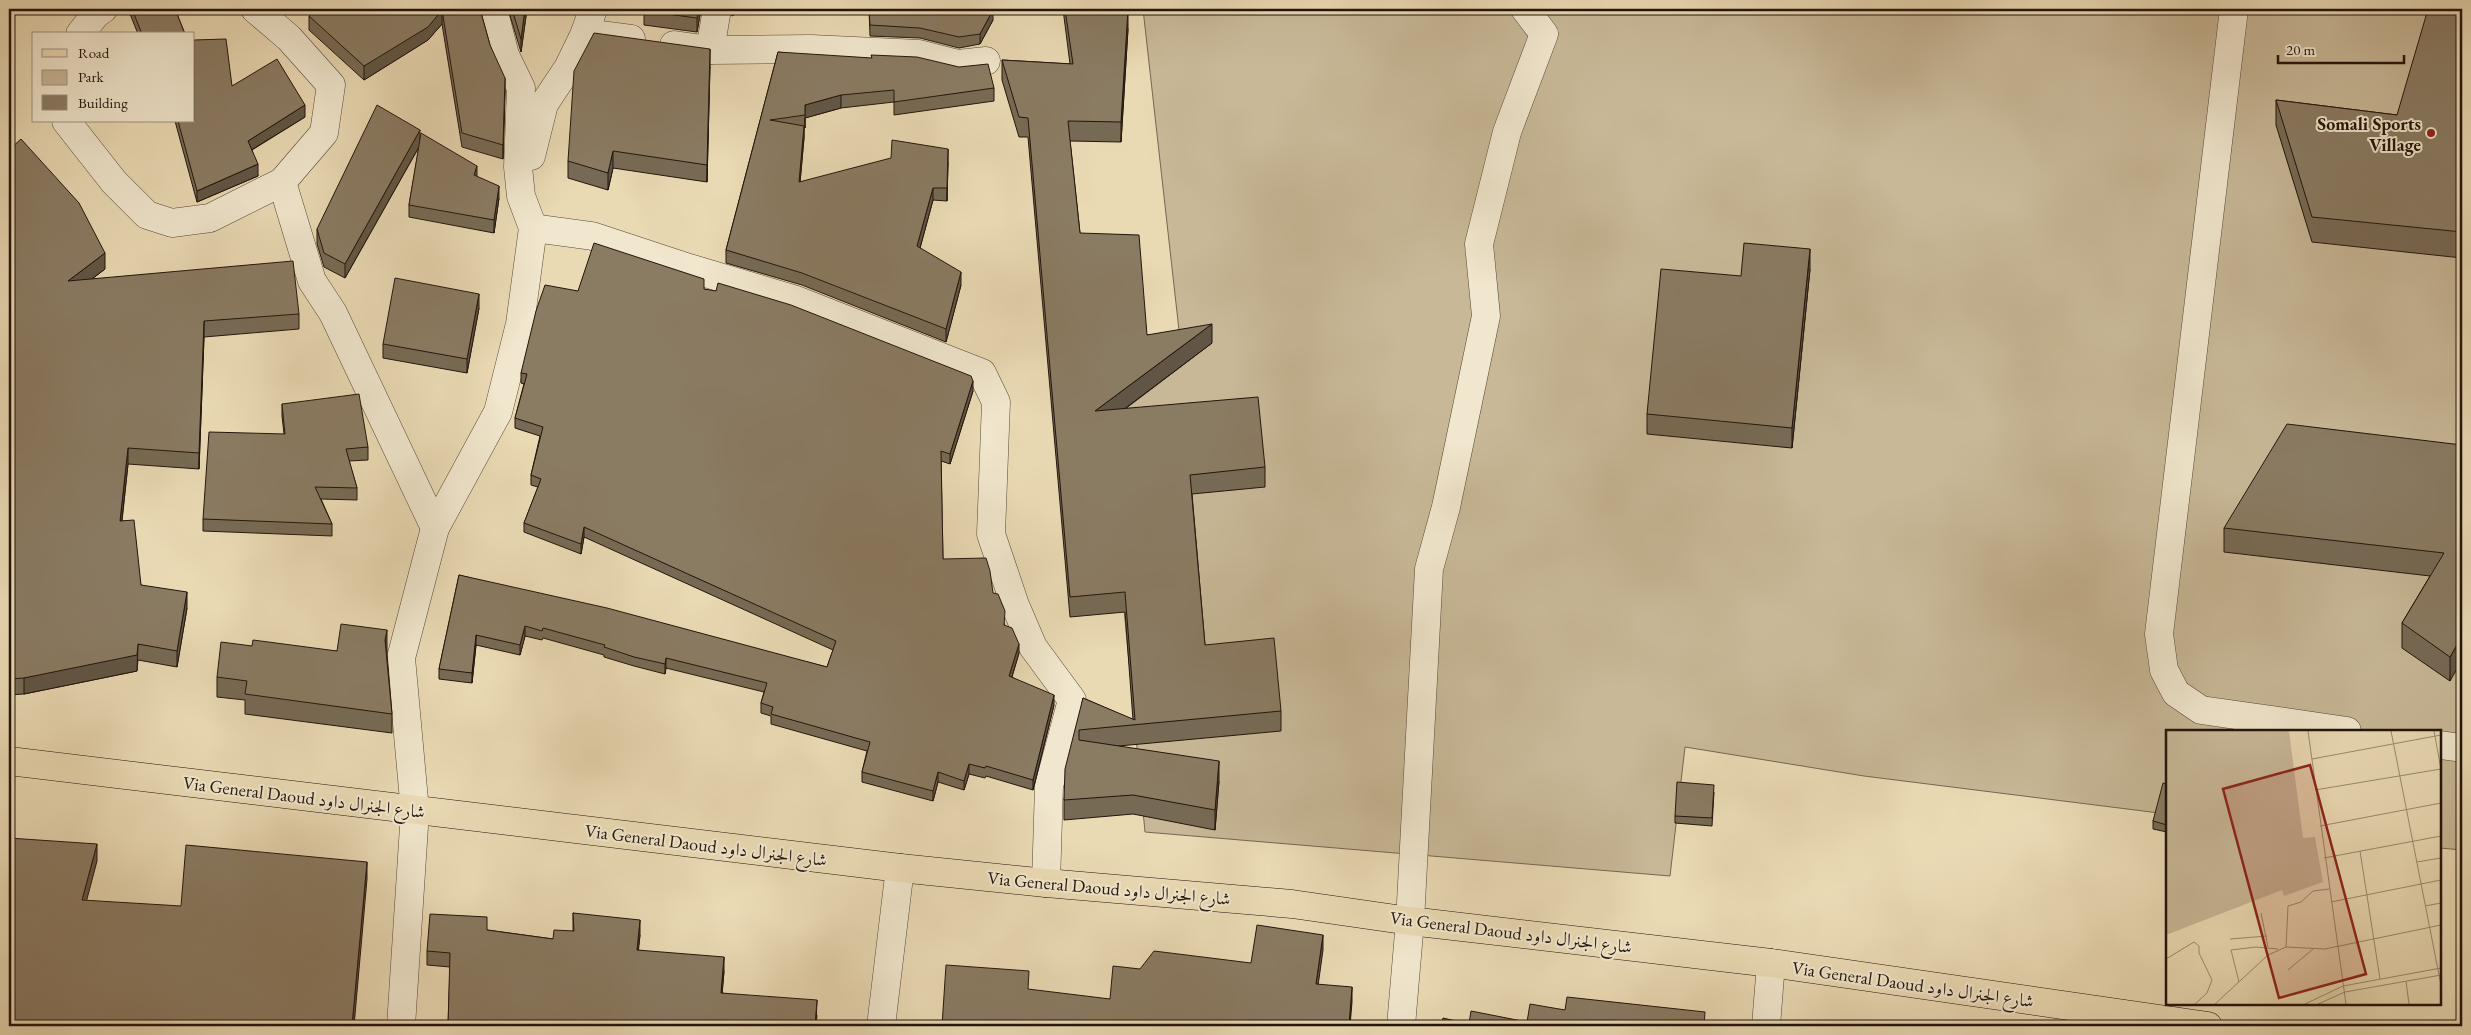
<svg xmlns="http://www.w3.org/2000/svg" width="2471" height="1035" font-family="'EB Garamond',Amiri,serif">
<style>
.green{fill:#c8b897;stroke:#766652}
.lines{fill:none;stroke-linecap:round;stroke-linejoin:round}
.minor-casing{stroke:#554636;stroke-width:29}
.major-casing{stroke:#23140c;stroke-width:29}
.minor{stroke:#f1e7ce;stroke-width:28}
.major{stroke:#eadab4;stroke-width:28}
.wall{fill:#776a55;stroke:#23140c}
.shaded-wall{fill:#615645;stroke:#23140c}
.building{fill:#8a7b63;stroke:#23140c}
.poi-dot{fill:#8f2418;stroke:#f1e7ce;stroke-width:2}
.labels{text-anchor:middle;dominant-baseline:central;stroke-width:4;stroke-linejoin:round;paint-order:stroke}
.poi-label{font-size:18px;font-weight:bold;fill:#23140c;stroke:#f1e7ce;text-anchor:end}
.street-label{font-size:18px;fill:#23140c;stroke:#f1e7ce}
.inset-road{fill:none;stroke:#9a8b71;stroke-width:1}
.view{fill:#8f2418;fill-opacity:0.15;stroke:#8f2418;stroke-width:2.5}
.inset-edge{fill:none;stroke:#23140c;stroke-width:2.5}
</style>
<rect width="100%" height="100%" fill="#eadab4"/>
<filter id="stains"><feTurbulence type="fractalNoise" baseFrequency=".004" numOctaves="4"/><feColorMatrix values="0 0 0 0 .2 0 0 0 0 .09 0 0 0 0 .02 0 0 0 .5 -.17"/></filter>
<radialGradient id="worn" r=".72"><stop offset=".6" stop-color="#630" stop-opacity="0"/><stop offset="1" stop-color="#630" stop-opacity=".3"/></radialGradient>
<polygon class="green" points="1143,9 2462,9 2462,850 2440,848 2440,731 2167,731 2167,814 1864,776 1685,747 1670,876 1145,832 1101,365 1182,357"/>
<g class="lines">
<defs>
<g id="minor">
<polyline points="2234,9 2159,634 2164,670 2176,693 2201,710 2347,731"/>
<polyline points="585,33 631,39"/>
<polyline points="80,34 96,14 103,9"/>
<polyline points="674,45 710,50 811,49 919,54 958,64 986,61"/>
<polyline points="710,50 717,9"/>
<polyline points="66,121 114,182 147,215 172,223 210,218 282,182 324,133 331,85 289,38 255,9"/>
<polyline points="531,156 544,104 568,68 585,33 593,9"/>
<polyline points="282,182 312,281 333,313 435,528"/>
<polyline points="533,228 592,236 689,268 796,300 982,373 996,402 991,534 1015,605 1033,647 1072,700 1049,786 1046,883"/>
<polyline points="2440,745 2462,748"/>
<polyline points="401,1026 415,811 401,658 435,528 498,412 520,324 533,228 521,196 518,167 521,88 505,55 493,9"/>
<polyline points="881,1026 900,868"/>
<polyline points="1401,1026 1410,921 1429,569 1446,507 1486,316 1479,244 1507,132 1544,34 1525,9"/>
<polyline points="1766,1026 1771,963"/>
</g>
<polyline id="major" points="9,761 900,868 1046,883 1292,904 1410,921 1771,963 2208,1026"/>
</defs>
<use href="#minor" class="minor-casing"/>
<use href="#major" class="major-casing"/>
<use href="#minor" class="minor"/>
<use href="#major" class="major"/>
</g>
<g class="wall">
<polygon points="130,9 175,9 185,34 138,34 130,14"/>
<polygon points="480,9 490,45 505,91 503,159 462,147 442,24 428,40 364,80 309,30 309,16"/>
<polygon points="508,9 527,9 521,52"/>
<polygon points="644,9 701,9 697,32 644,25"/>
<polygon points="869,9 993,20 980,44 959,48 920,38 870,36"/>
<polygon points="1063,9 1118,9 1128,29 1121,142 1070,141 1080,233 1147,335 1212,343 1125,409 1265,467 1265,487 1192,494 1205,645 1281,711 1281,731 1119,746 1219,781 1215,830 1133,814 1064,820 1064,800 1083,698 1133,720 1125,612 1070,617 1028,137 1019,137 1002,80 1002,60 1070,64"/>
<polygon points="2462,9 2462,258 2312,242 2276,125 2276,100 2397,115"/>
<polygon points="778,52 994,88 994,101 894,115 894,102 841,108 805,118 805,128 804,128 804,138 800,182 948,162 947,201 933,200 920,248 961,285 946,342 802,285 726,263 726,250"/>
<polygon points="710,66 707,182 613,168 608,190 568,178 568,161"/>
<polygon points="232,86 305,117 252,150 258,176 197,202 175,121 194,121"/>
<polygon points="420,141 477,177 499,198 494,233 409,217 409,205 419,147 345,278 324,267 317,244 317,229"/>
<polygon points="9,150 105,269 92,279 299,314 299,329 204,337 199,469 128,464 122,521 141,585 187,608 177,667 138,660 137,671 24,694 9,695"/>
<polygon points="1810,269 1792,448 1647,434 1647,414 1741,276"/>
<polygon points="704,289 973,391 950,464 941,461 943,559 993,593 1005,626 1019,653 1012,677 1054,705 1033,790 986,776 985,778 969,774 964,790 938,782 933,801 862,782 862,772 867,751 771,724 771,716 761,713 761,703 764,692 666,668 665,674 634,666 604,657 604,655 543,638 542,640 525,636 520,655 476,645 472,683 439,679 439,669 459,575 827,667 833,650 584,537 581,554 524,532 524,523 538,487 531,485 531,475 540,436 515,428 515,418 524,384 521,383 521,373 578,291"/>
<polygon points="479,308 467,373 383,358 383,344"/>
<polygon points="282,404 368,447 368,460 349,461 357,488 357,500 321,499 332,524 332,536 203,531 203,519 284,434 282,416"/>
<polygon points="2462,445 2450,681 2402,648 2402,623 2430,576 2224,552 2224,528"/>
<polygon points="252,646 337,651 387,650 387,653 392,714 392,733 245,714 245,700 217,697 217,677"/>
<polygon points="2167,784 2167,832 2153,829 2153,821"/>
<polygon points="1714,792 1712,826 1675,823 1675,816"/>
<polygon points="573,913 640,935 638,950 724,971 722,993 817,1015 816,1026 448,1026 450,967 427,965 427,951 487,930 553,939 573,931"/>
</g>
<g class="shaded-wall">
<polygon points="525,9 527,9 521,52 521,39"/>
<polygon points="699,9 701,9 697,32 697,18"/>
<polygon points="732,9 744,9 732,16"/>
<polygon points="1128,9 1128,29 1121,142 1121,122"/>
<polygon points="442,10 442,24 428,40 364,80 364,66"/>
<polygon points="993,10 993,20 980,44 980,34"/>
<polygon points="710,49 710,66 707,182 707,165"/>
<polygon points="505,78 505,91 503,159 503,145"/>
<polygon points="841,95 841,108 805,118 805,128 805,105"/>
<polygon points="305,105 305,117 248,152 248,141"/>
<polygon points="804,126 804,138 799,194 799,182"/>
<polygon points="420,130 420,145 345,278 345,264"/>
<polygon points="948,149 948,162 947,201 947,188"/>
<polygon points="613,151 613,168 608,190 608,173"/>
<polygon points="258,164 258,176 197,202 197,191"/>
<polygon points="477,166 477,178 474,175"/>
<polygon points="499,186 499,198 494,233 494,220"/>
<polygon points="933,188 933,200 917,259 917,246"/>
<polygon points="1810,249 1810,269 1792,448 1792,428"/>
<polygon points="105,253 105,269 68,297 68,281"/>
<polygon points="961,272 961,285 946,342 946,329"/>
<polygon points="479,294 479,308 467,373 467,359"/>
<polygon points="204,321 204,337 199,469 199,453"/>
<polygon points="1212,324 1212,343 1095,431 1095,411"/>
<polygon points="973,381 973,391 950,464 950,454"/>
<polygon points="128,448 128,464 120,537 120,521"/>
<polygon points="584,527 584,537 581,554 581,544"/>
<polygon points="187,592 187,608 177,667 177,651"/>
<polygon points="525,626 525,636 520,655 520,645"/>
<polygon points="387,630 387,650 385,659 385,640"/>
<polygon points="476,635 476,645 472,683 472,673"/>
<polygon points="2462,636 2462,660 2450,681 2450,657"/>
<polygon points="138,644 137,671 24,694 24,678"/>
<polygon points="1019,644 1019,653 1009,686 1009,676"/>
<polygon points="666,658 666,668 665,674 665,664"/>
<polygon points="1054,695 1054,705 1033,790 1033,780"/>
<polygon points="1219,761 1219,781 1215,830 1215,810"/>
<polygon points="969,764 969,774 964,790 964,781"/>
<polygon points="938,772 938,782 933,801 933,791"/>
<polygon points="97,844 97,861 82,918 82,900"/>
<polygon points="367,862 367,879 354,1026 352,1026"/>
<polygon points="640,920 640,935 637,965 637,950"/>
<polygon points="1323,935 1323,950 1316,1000 1316,984"/>
<polygon points="724,957 724,971 721,1008 721,993"/>
<polygon points="1352,987 1352,1002 1350,1026 1349,1026"/>
<polygon points="817,1000 816,1026 815,1026"/>
</g>
<g class="building">
<polygon points="132,9 175,9 185,34 142,34"/>
<polygon points="315,9 480,9 490,45 505,78 503,145 462,133 442,10 428,27 364,66 309,16"/>
<polygon points="512,9 525,9 521,39"/>
<polygon points="644,9 699,9 697,18 644,11"/>
<polygon points="869,9 972,9 993,10 980,34 959,37 920,28 870,25"/>
<polygon points="1065,9 1118,9 1118,10 1128,9 1121,122 1068,121 1080,233 1139,235 1147,335 1212,324 1095,411 1258,397 1265,467 1190,475 1205,645 1274,638 1281,711 1079,730 1079,740 1219,761 1215,810 1133,795 1064,800 1065,769 1083,698 1135,720 1125,592 1070,597 1028,118 1019,117 1002,60 1073,64"/>
<polygon points="2428,9 2462,9 2462,232 2312,217 2276,100 2397,115"/>
<polygon points="594,33 710,49 707,165 613,151 608,173 568,161 574,71"/>
<polygon points="226,39 232,86 277,59 305,105 248,141 258,164 197,191 178,121 194,121 194,40"/>
<polygon points="778,52 872,58 871,55 917,57 959,67 988,64 994,88 894,102 894,90 841,95 805,105 805,115 770,120 804,126 799,182 891,158 892,140 948,149 947,188 933,188 917,246 961,272 946,329 802,273 726,250"/>
<polygon points="377,105 420,130 345,264 324,253 317,229"/>
<polygon points="421,133 477,166 474,175 499,186 494,220 409,205"/>
<polygon points="21,139 79,203 105,253 68,281 293,261 299,314 204,321 199,453 128,448 120,521 134,520 141,585 187,592 177,651 138,644 137,655 24,678 9,679 9,150"/>
<polygon points="594,243 704,279 704,289 716,291 718,283 791,305 971,376 973,381 950,454 941,451 943,559 986,558 990,571 993,593 998,594 1005,611 1004,625 1012,628 1019,644 1009,676 1054,695 1033,780 986,766 985,768 969,764 964,781 938,772 933,791 862,772 870,742 771,714 773,707 761,703 767,683 666,658 665,664 634,657 604,647 605,645 543,628 542,631 525,626 520,645 476,635 472,673 439,669 459,575 607,608 827,667 836,641 584,527 581,544 524,523 541,479 531,475 543,427 515,418 527,374 521,373 536,311 545,285 578,291"/>
<polygon points="1744,243 1810,249 1792,428 1647,414 1661,269 1741,276"/>
<polygon points="395,278 479,294 467,359 383,344"/>
<polygon points="359,394 368,447 346,449 357,488 315,487 332,524 203,519 209,432 285,434 282,404"/>
<polygon points="2287,424 2462,445 2462,636 2450,657 2402,623 2444,553 2224,528"/>
<polygon points="341,624 387,630 385,640 392,714 245,694 247,681 217,677 221,642 252,646 253,640 337,651"/>
<polygon points="1677,782 1714,785 1712,818 1675,816"/>
<polygon points="2163,783 2167,784 2167,825 2153,821"/>
<polygon points="9,838 97,844 82,900 181,906 186,845 367,862 352,1026 9,1026"/>
<polygon points="573,913 640,920 637,950 724,957 721,993 817,1000 815,1026 448,1026 450,953 427,951 430,914 487,917 487,930 553,939 554,930 574,931"/>
<polygon points="1257,925 1323,935 1316,984 1352,987 1349,1026 942,1026 946,965 1029,971 1028,989 1110,999 1113,966 1140,969 1154,951 1251,963"/>
<polygon points="1567,997 1705,1012 1704,1026 1441,1026 1443,1018 1469,1024 1471,1011 1527,1022 1530,1004 1565,1010"/>
</g>
<circle class="poi-dot" cx="2431" cy="133" r="5"/>
<g class="labels">
<g class="poi-label">
<text x="2421" y="123">Somali Sports<tspan x="2421" dy="21">Village</tspan></text>
</g>
<g class="street-label">
<text transform="translate(304 797) rotate(7)">Via General Daoud شارع الجنرال داود</text>
<text transform="translate(706 845) rotate(7)">Via General Daoud شارع الجنرال داود</text>
<text transform="translate(1109 888) rotate(5)">Via General Daoud شارع الجنرال داود</text>
<text transform="translate(1511 932) rotate(7)">Via General Daoud شارع الجنرال داود</text>
<text transform="translate(1913 984) rotate(8)">Via General Daoud شارع الجنرال داود</text>
</g>
</g>
<g transform="translate(2166 730)">
<rect width="275" height="275" fill="#eadab4"/>
<path d="M0 1H123L137 108 149 107 157 152 118 166 116 160 0 205Z" fill="#c8b897"/>
<path class="inset-road" d="M142 1 180 274M225 1 275 255M268 1 275 39M146 29 275 5M149 60 275 39M154 96 275 73M194 121 214 249M158 128 275 106M251 132 275 128M165 172 275 150M259 176 275 173M95 183 102 217M64 209 101 206M120 217 122 176 135 172 147 161 163 159M0 229 28 212 33 216V223L46 250 41 263 29 274M122 240 147 219M240 251 243 274M73 252 65 220 90 217 112 219M49 274 102 225 120 217 159 219 275 195M139 274 177 256 275 238M152 274 179 262 275 245"/>
<path class="view" d="M144 35 200 244 113 268 57 59Z"/>
<rect width="275" height="275" class="inset-edge"/>
</g>
<rect width="2471" height="1035" fill="none" stroke="#eadab4" stroke-width="30"/>
<rect x="10" y="10" width="2451" height="1015" fill="none" stroke="#23140c" stroke-width="2.5"/>
<rect x="15" y="15" width="2441" height="1005" fill="none" stroke="#23140c"/>
<rect x="32" y="32" width="162" height="90" fill="#f1e7ce" stroke="#9f9380"/>
<rect x="42" y="49" width="25" height="8" fill="#eadab4" stroke="#9f9380"/>
<text x="78" y="58" font-size="15" fill="#23140c">Road</text>
<rect x="42" y="70" width="25" height="15" fill="#c8b897" stroke="#9f9380"/>
<text x="78" y="82" font-size="15" fill="#23140c">Park</text>
<rect x="42" y="95" width="25" height="15" fill="#8a7b63" stroke="#9f9380"/>
<text x="78" y="108" font-size="15" fill="#23140c">Building</text>
<path d="M2278 55v8h126v-8" fill="none" stroke="#23140c" stroke-width="2.5"/>
<text x="2286" y="55" font-size="15" fill="#23140c" stroke="#f1e7ce" stroke-width="4" paint-order="stroke">20 m</text>
<rect width="100%" height="100%" filter="url(#stains)"/>
<rect width="100%" height="100%" fill="url(#worn)"/>
</svg>
